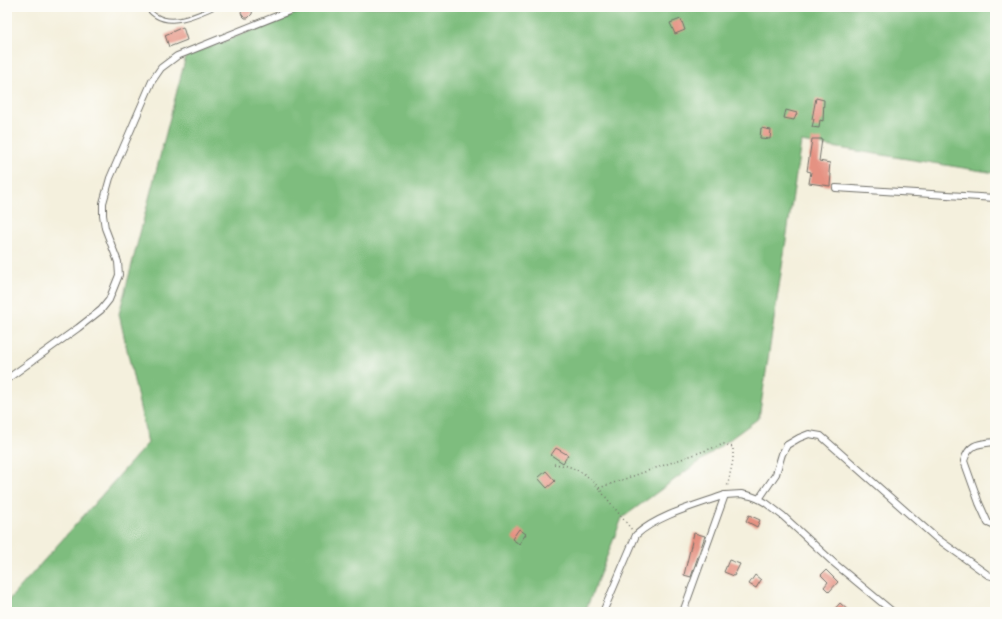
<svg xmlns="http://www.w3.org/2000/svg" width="1002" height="619" font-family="'IM FELL French Canon',serif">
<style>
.forest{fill:#7ebd7e;stroke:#547454}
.building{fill:#e59282}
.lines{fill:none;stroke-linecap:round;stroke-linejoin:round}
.service-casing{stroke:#717069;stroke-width:5}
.minor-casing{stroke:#717069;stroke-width:8}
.path{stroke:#717069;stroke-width:1.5;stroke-dasharray:1 3;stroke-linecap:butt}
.service{stroke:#fff;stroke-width:3}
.minor{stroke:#fff;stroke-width:6}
</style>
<rect width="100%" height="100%" fill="#fdfcf7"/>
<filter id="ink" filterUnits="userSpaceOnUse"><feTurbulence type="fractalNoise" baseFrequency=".025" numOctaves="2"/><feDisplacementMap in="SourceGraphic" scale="8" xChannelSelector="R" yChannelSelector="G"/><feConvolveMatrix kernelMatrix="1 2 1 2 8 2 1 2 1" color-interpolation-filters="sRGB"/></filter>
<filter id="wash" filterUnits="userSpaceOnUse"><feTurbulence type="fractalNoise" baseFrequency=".012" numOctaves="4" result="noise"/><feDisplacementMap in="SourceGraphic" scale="16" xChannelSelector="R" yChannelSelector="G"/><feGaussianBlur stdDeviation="0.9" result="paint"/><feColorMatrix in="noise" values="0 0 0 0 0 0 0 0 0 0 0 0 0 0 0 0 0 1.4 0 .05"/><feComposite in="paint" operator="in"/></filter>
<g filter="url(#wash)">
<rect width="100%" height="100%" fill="#f4f0dd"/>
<polygon class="forest" points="313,7 995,7 995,173 801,142 759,418 622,518 585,612 7,612 7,602 148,443 119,314 186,56"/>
<g id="blocks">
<g class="building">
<polygon points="244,7 253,7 252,14 248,18 245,18 242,15 241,12"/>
<polygon points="681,19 685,30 675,34 670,23"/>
<polygon points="183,27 187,40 169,47 165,35"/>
<polygon points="816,98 824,100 823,121 820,120 819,128 812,127 814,119 812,119"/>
<polygon points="786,110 797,113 794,120 784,118"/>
<polygon points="761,128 771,130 770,139 760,138"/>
<polygon points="812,139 822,139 819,161 830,163 829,173 831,174 830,186 809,183 811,172 807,171"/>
<polygon points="556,448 568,455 563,463 551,455"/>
<polygon points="546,471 555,481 547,488 538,478"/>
<polygon points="749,515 760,520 757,527 746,521"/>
<polygon points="519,529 526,534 519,544 512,539"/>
<polygon points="694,533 705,536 691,577 684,575"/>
<polygon points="729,560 740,564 734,576 724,572"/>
<polygon points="826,570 838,582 829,592 824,587 828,582 821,575"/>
<polygon points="755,575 761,580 756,588 749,584"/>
<polygon points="840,603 850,612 832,612"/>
</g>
</g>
</g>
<g filter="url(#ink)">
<use href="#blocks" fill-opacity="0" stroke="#717069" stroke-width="1"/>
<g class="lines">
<defs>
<path id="service" d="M146 7C149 10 152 14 156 16 174 27 198 14 215 7"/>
<g id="minor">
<polyline points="836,188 995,198"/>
<polyline points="7,379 78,328 101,310 109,300 119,275 118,262 105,228 103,215 103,203 110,178 152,81 161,68 177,56 299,7"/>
<path d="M995 442C979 444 969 443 964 461L979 503 988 523 995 526"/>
<polyline points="725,495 741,494 751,496 759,499 766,503 783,516 834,563 893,612"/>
<polyline points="759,499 776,474 782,454 787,445 799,438 809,434 821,436 935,537 988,575 995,577"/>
<path d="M603 612 636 535C658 515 697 505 725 495L683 612"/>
</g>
</defs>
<use href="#service" class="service-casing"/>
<use href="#minor" class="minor-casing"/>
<g class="path">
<polyline points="554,464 568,466 583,473 593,481 632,530"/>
<polyline points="599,488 724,444 733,447 733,460 727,488"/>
</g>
<use href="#service" class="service"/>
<use href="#minor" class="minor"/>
</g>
</g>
<rect width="1002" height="619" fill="none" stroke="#fdfcf7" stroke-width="24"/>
</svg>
